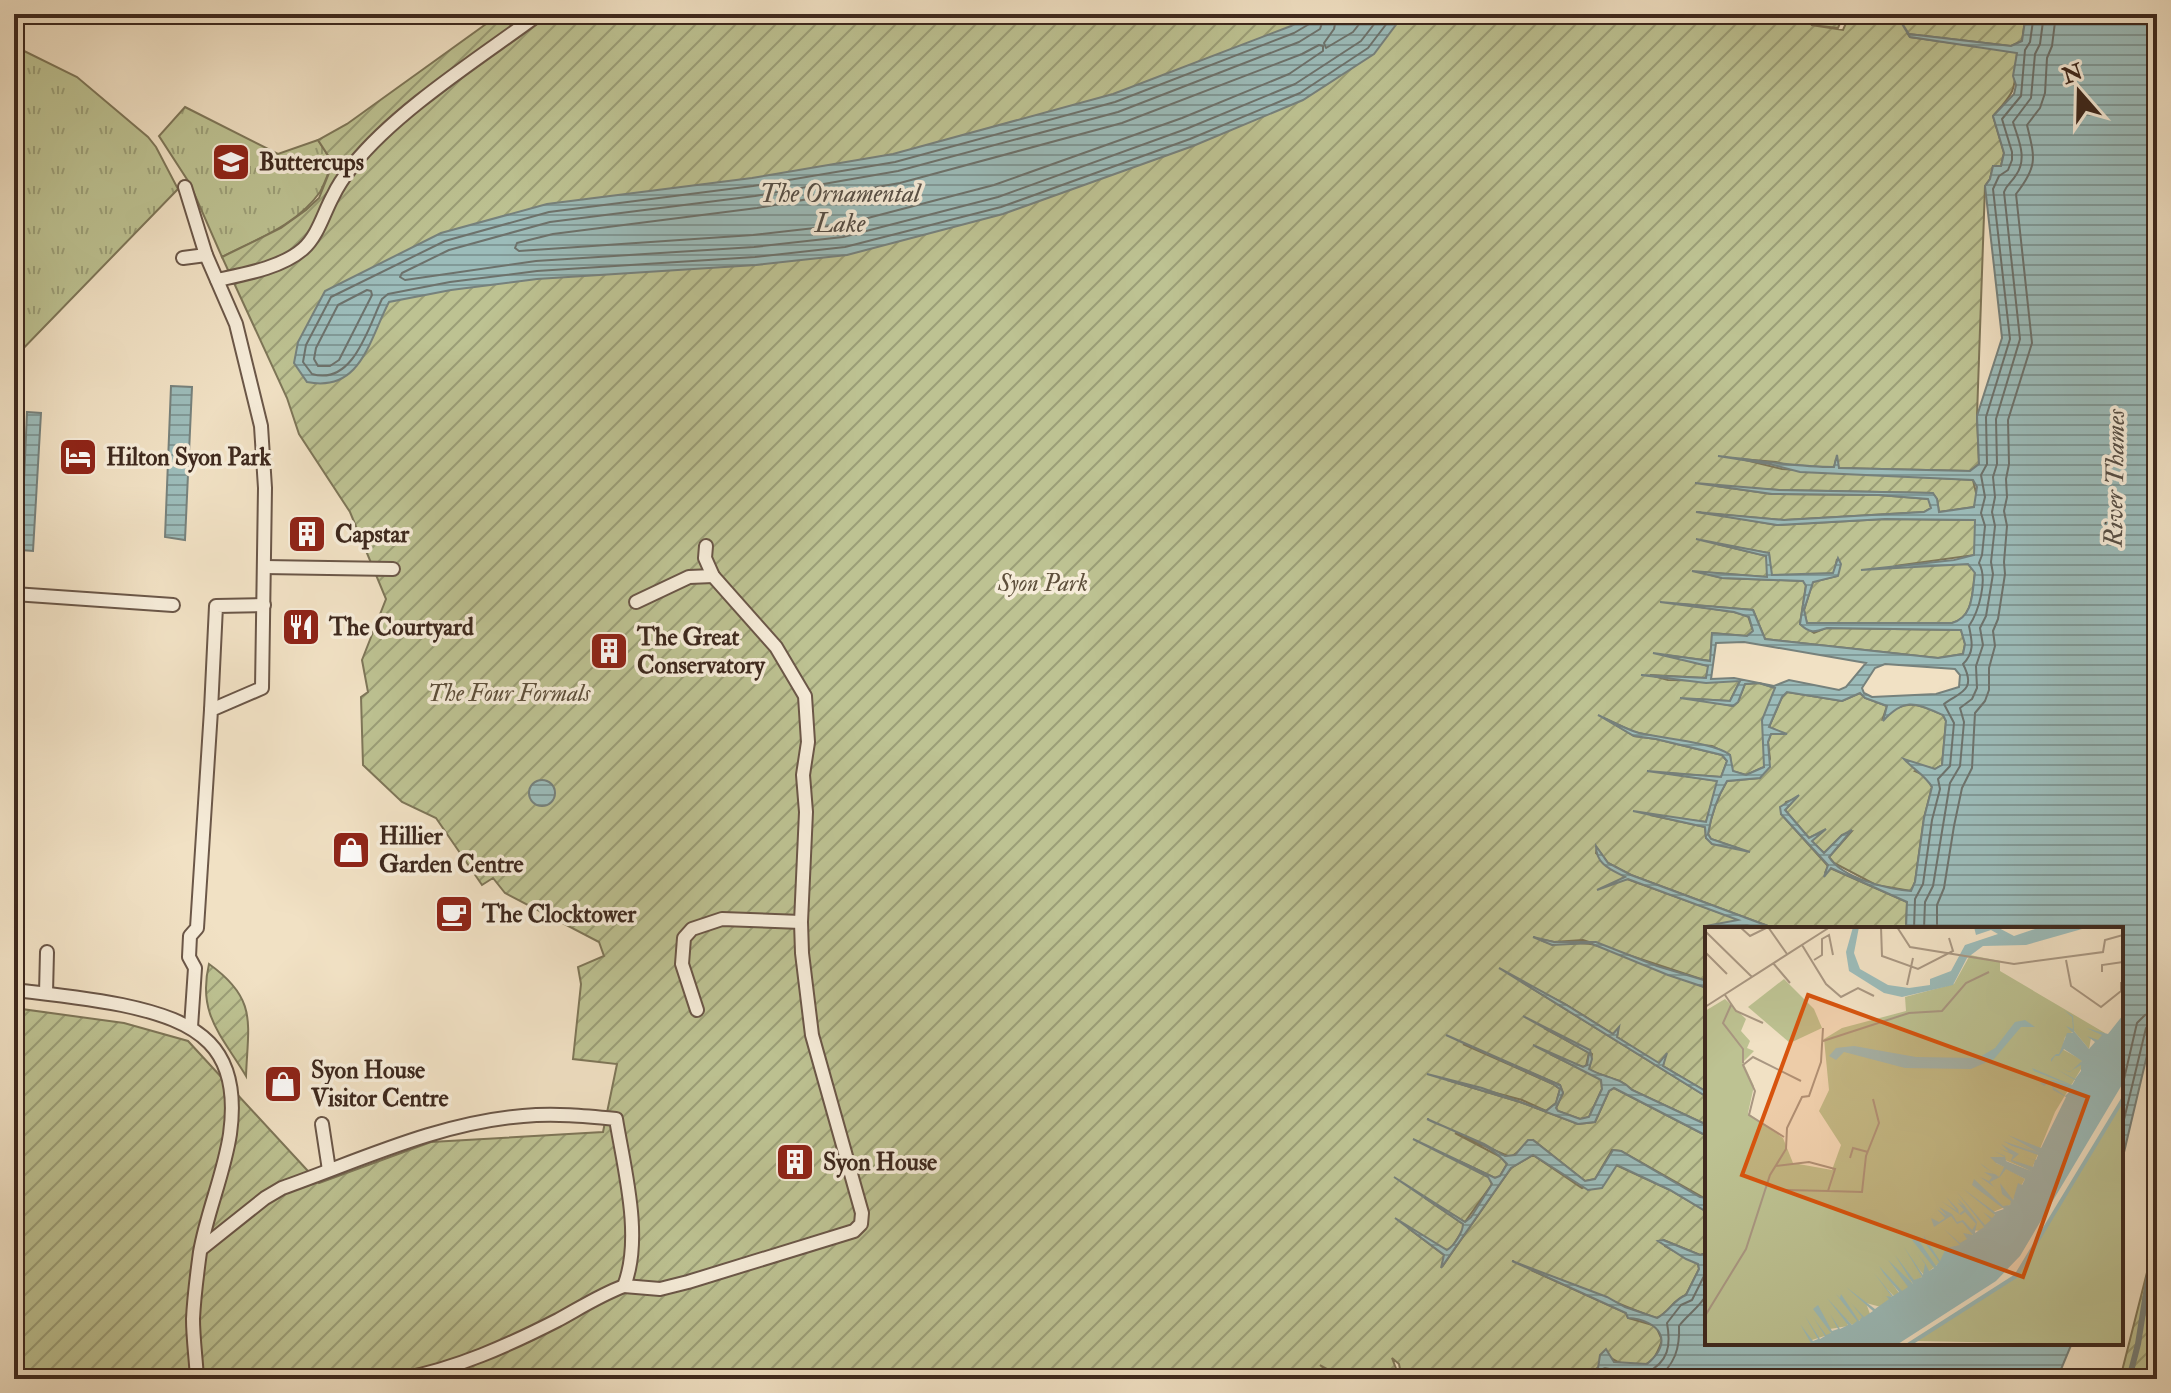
<svg xmlns="http://www.w3.org/2000/svg" width="2171" height="1393" font-family="'IM FELL Double Pica',serif">
<style>
.park{fill:url(#park-tufts);stroke:#7e7658;stroke-width:2}
.garden{fill:url(#garden-furrows);stroke:#7e7658;stroke-width:2}
.water{fill:url(#water-rules);stroke:#76817c;stroke-width:2;fill-rule:evenodd}
.lines{fill:none;stroke-linecap:round;stroke-linejoin:round}
.shore{stroke:#6d726c;stroke-width:2}
.stream{stroke:#76817c;stroke-width:6}
.service-casing{stroke:#6b5748;stroke-width:16}
.service{stroke:#f6ecd9;stroke-width:12}
.labels{text-anchor:middle;dominant-baseline:central;stroke-width:7;stroke-linejoin:round;paint-order:stroke}
.poi-label{font-size:24px;font-weight:bold;fill:#3e291e;stroke:#f6ecd9;text-anchor:start}
.park-label{font-size:24px;font-style:italic;fill:#5e4f3b;stroke:#f6ecd9}
.water-label{font-size:26px;font-style:italic;fill:#564e45;stroke:#f6ecd9}
.inset-river{fill:none;stroke:#9cbcba;stroke-width:4}
.inset-road{fill:none;stroke:#a99782;stroke-width:2}
.view{fill:#d7540e;fill-opacity:0.15;stroke:#d7540e;stroke-width:4}
.inset-edge{fill:none;stroke:#3e291e;stroke-width:4}
</style>
<defs>
<pattern id="park-tufts" width="24" height="20" patternUnits="userSpaceOnUse" patternTransform="scale(2)"><rect width="24" height="20" fill="#bdc292"/><path d="M3 7l-1-3M5 7V3M7 7l1-3M15 17l-1-3M17 17v-4M19 17l1-3" fill="none" stroke="#9b9e77"/></pattern>
<pattern id="garden-furrows" width="10" height="10" patternUnits="userSpaceOnUse" patternTransform="scale(2)"><rect width="10" height="10" fill="#bdc292"/><path d="M-1 1l2-2M0 10L10 0M9 11l2-2" fill="none" stroke="#9b9e77"/></pattern>
<pattern id="water-rules" width="6" height="5" patternUnits="userSpaceOnUse" patternTransform="scale(2)"><rect width="6" height="5" fill="#9cbcba"/><path d="M0 2.5h6" fill="none" stroke="#819997"/></pattern>
</defs>
<rect width="100%" height="100%" fill="#f1e1c4"/>
<filter id="stains"><feTurbulence type="fractalNoise" baseFrequency=".0025" numOctaves="4"/><feColorMatrix values="0 0 0 0 .2 0 0 0 0 .09 0 0 0 0 .02 0 0 0 .5 -.17"/></filter>
<radialGradient id="worn" r=".72"><stop offset=".6" stop-color="#630" stop-opacity="0"/><stop offset="1" stop-color="#630" stop-opacity=".3"/></radialGradient>
<g class="park">
<polygon points="14,46 77,77 148,137 156,147 178,189 14,358"/>
<path d="M185 107 278 154 318 140 333 163C328 172 325 183 320 192 297 225 257 239 222 257L190 184 159 136Z"/>
</g>
<g class="garden">
<path d="M500 14H1844L1838 28 1811 25 1843 30 1850 14H2026L2022 41 2011 46 1908 34 1910 37 2017 52C2014 88 2019 88 1993 116L2004 153 2001 166H1993L1990 179 1985 186 1977 416 1979 464 1970 471 1838 468 1836 459 1834 468 1793 467 1776 462 1741 459 1782 469 1973 480 1977 497 1974 507 1939 512 1937 499 1932 493 1779 490 1716 486 1772 494 1879 495 1929 499 1931 508 1924 512 1784 520 1713 514 1777 525 1885 519 1975 520V555L1895 566 1968 564 1975 572C1972 592 1974 617 1952 623L1807 624 1804 610 1813 582 1837 576V559L1834 573 1812 576 1771 575 1769 553 1717 544 1767 556V577L1700 572 1722 578 1803 581 1806 585 1800 624 1814 633 1826 628 1961 630 1965 644 1963 654 1938 658 1765 639 1753 610 1680 604 1734 612 1748 616 1753 631 1747 636 1712 633 1711 661 1665 655 1709 666 1706 678 1650 675 1668 680 1740 681 1730 701 1695 699 1733 706 1738 702 1745 684 1759 683 1776 688C1760 718 1766 736 1764 767L1746 775 1732 771 1730 755 1712 746 1690 744 1634 732 1606 719 1634 736 1656 739 1722 755 1727 761 1721 777 1666 773 1718 781 1706 822 1650 815 1705 827 1706 838 1740 849 1711 839 1708 834C1711 816 1718 796 1727 781L1760 778 1770 759 1768 742 1771 734 1782 733 1769 727 1782 697 1787 692 1842 701 1860 693 1865 698 1887 706 1883 718C1905 698 1918 704 1943 715L1946 721 1942 765 1935 769 1923 766 1915 771 1926 776 1932 787 1924 818 1915 882 1911 891 1876 885 1834 863 1829 857 1851 832 1842 835 1824 853 1811 841 1822 832 1809 838 1785 810 1795 799 1786 802 1781 814 1828 866 1825 873 1830 868 1907 902 1906 929H1776L1631 875 1608 863 1597 848 1596 853 1626 877 1618 881 1627 879 1740 920 1714 926 1747 925 1759 929H1707V981L1583 940 1554 942 1539 939C1561 950 1576 939 1595 945 1633 957 1669 975 1707 988V1092L1663 1066 1665 1056 1659 1064 1617 1037 1618 1029 1613 1034 1565 1004 1522 982 1707 1097V1125L1632 1090C1620 1077 1604 1078 1589 1069L1592 1054 1544 1028 1589 1053 1586 1066 1583 1067 1550 1054 1601 1079 1602 1089 1589 1117 1580 1119 1558 1111 1556 1108 1563 1093 1560 1085 1463 1044 1553 1084 1560 1089 1556 1103 1546 1111 1522 1100 1447 1080 1520 1102 1578 1124 1595 1122 1609 1091 1614 1088 1707 1136 1706 1199 1621 1151 1612 1150 1595 1179 1585 1181 1533 1140C1523 1145 1518 1154 1510 1157L1455 1133 1501 1157 1507 1164 1500 1176 1495 1178 1459 1161 1489 1177 1492 1184 1465 1222 1425 1198 1463 1224 1464 1228 1452 1247 1447 1250 1442 1248 1408 1228 1444 1255 1442 1267 1511 1168 1533 1155 1582 1188 1612 1172 1616 1165 1670 1190 1707 1212V1253L1700 1255 1664 1240 1665 1246 1698 1264 1699 1269 1686 1295C1673 1300 1670 1311 1657 1318 1615 1304 1574 1282 1531 1270L1626 1313 1628 1318 1656 1326 1662 1340C1660 1346 1657 1354 1653 1359 1644 1370 1617 1365 1609 1356L1598 1368 1577 1379H1402L1399 1364 1392 1358 1400 1379H1345L1320 1365 1337 1379H14V1008L124 1023 188 1041 319 1183 431 1142 603 1132 617 1064 573 1059 581 984 578 967 604 956 599 942 505 893 493 878 482 885 436 818 402 802 363 765 361 697 368 692 362 660 386 599 350 512 299 434 287 398 222 257 281 228 306 210 319 198 333 163 318 140 347 124Z"/>
<path d="M209 964C258 999 248 1023 246 1076 222 1036 197 1014 209 964Z"/>
<polygon points="2157,1233 2157,1379 2120,1379"/>
</g>
<g class="water">
<path d="M1312 14H1404L1374 54 1303 100 1193 146 1003 214 847 255 756 265 537 279 451 290 389 302C369 340 361 393 307 382L294 363 298 342 325 291 441 233 547 204 752 178 893 154 1113 94 1291 26Z"/>
<path d="M1896 14 1909 34 2011 46 2022 41 2026 14H2157V1013L2121 1165V929H1906L1907 902 1831 868 1824 877 1828 865 1781 814 1780 807 1799 795 1785 810 1809 838 1826 829 1812 841 1824 853 1842 835 1852 830 1829 857C1842 878 1887 889 1911 891L1915 882 1924 818 1932 787C1925 775 1914 770 1904 759L1935 769 1942 765 1946 721 1943 715C1915 703 1905 697 1883 721L1887 706 1865 698 1860 693 1842 701 1787 692 1782 697 1769 727 1787 734H1771L1768 742 1770 767 1760 778 1727 781C1718 796 1711 816 1708 834L1711 839 1750 852 1712 844 1706 838 1705 827 1633 811 1706 822 1717 781 1647 771 1721 777 1727 761 1722 755 1656 739 1634 736 1598 715C1611 721 1625 729 1639 733 1660 738 1716 743 1730 755L1733 771 1746 775 1764 767 1762 720 1775 688 1759 683 1745 684 1738 702 1733 706 1680 698 1730 701 1740 681 1706 683 1641 675 1706 678 1708 666 1653 653 1710 661 1712 633 1747 636 1753 631 1749 617 1734 612 1660 602 1753 610 1765 639 1938 658 1963 654 1965 644 1961 630 1827 628C1815 632 1810 634 1800 624L1806 586 1803 581 1722 578 1692 571 1767 577 1766 556 1696 539 1769 553 1772 575 1833 573 1838 558 1841 564 1838 576 1813 582 1804 610 1807 623H1952C1974 617 1972 592 1975 573L1968 564 1861 570 1954 560 1974 555 1975 520 1885 519 1777 525 1696 512 1784 520 1924 512 1931 508 1928 499 1879 495 1772 494 1695 483 1779 490 1933 493 1937 499 1939 512 1974 507 1977 487 1973 480 1800 472 1769 464 1718 456C1757 460 1795 467 1834 467L1837 455 1839 468 1970 471 1979 464 1977 416 2002 338 1985 186 1990 179 1993 166H2001L2004 153 1993 116 2014 94 2016 85 2013 76 2017 53 1910 37ZM1744 642 1866 663 1846 687 1839 690 1789 680 1774 686 1734 678 1711 679 1716 643ZM1885 664 1955 669 1960 675 1959 687 1936 694 1872 697 1864 693 1862 688 1875 668Z"/>
<polygon points="171,386 192,387 185,540 165,537"/>
<polygon points="27,412 41,413 33,551 21,550"/>
<circle cx="542" cy="793" r="13"/>
<path d="M1596 846 1608 863 1631 875 1776 929H1759L1747 925 1706 926 1738 920 1628 879 1597 890 1625 877C1612 870 1596 865 1596 846Z"/>
<polygon points="1533,937 1554,942 1596,942 1657,966 1707,981 1707,988 1668,975 1590,943 1552,945"/>
<polygon points="1499,968 1565,1004 1613,1034 1619,1027 1617,1037 1659,1063 1667,1053 1663,1066 1707,1092 1707,1097"/>
<path d="M1523 1016 1590 1050 1592 1059 1589 1069C1604 1078 1620 1077 1632 1090L1707 1125V1136L1614 1088 1609 1091 1595 1122 1578 1124 1520 1102 1427 1074 1482 1088 1546 1111 1556 1103 1560 1089 1553 1084 1446 1035 1560 1085 1563 1093 1556 1108 1558 1111 1580 1119 1589 1117 1602 1089 1601 1080 1533 1045 1583 1067 1587 1065 1589 1053Z"/>
<path d="M1427 1119 1484 1144 1505 1156 1515 1155 1528 1140H1533L1585 1181 1595 1179 1613 1150 1621 1151 1700 1197 1707 1198V1212L1670 1190 1617 1165 1602 1188 1588 1190 1533 1155 1511 1168 1441 1268 1444 1255 1395 1218 1447 1250C1454 1246 1463 1232 1463 1224L1394 1177 1465 1222 1471 1217 1492 1184 1488 1177 1413 1139 1495 1178 1500 1176 1507 1164C1489 1142 1452 1131 1427 1119Z"/>
<path d="M1663 1240 1700 1255 1707 1253V1343H2072L2057 1379H1635L1637 1375 1605 1368 1577 1379 1598 1368 1600 1355 1606 1349 1614 1362 1647 1364C1675 1341 1659 1320 1628 1318L1626 1313 1512 1261 1607 1297 1625 1307 1657 1318C1670 1311 1673 1300 1686 1295L1699 1269 1698 1264 1686 1259 1658 1241Z"/>
</g>
<g class="lines">
<g class="shore">
<path d="M1314 14 1311 23 1294 33 1115 102 895 162 753 186 549 212 445 241 331 297 306 345 303 362 312 374C353 386 368 328 382 299L388 294 450 282 537 271 755 257 845 247 1001 207 1190 139 1300 93 1368 48 1394 14"/>
<polyline points="1325,14 1320,29 1299,42 1118,112 898,171 755,196 550,222 449,250 402,273 400,277 405,280 536,261 754,247 843,237 998,197 1186,129 1295,84 1361,41 1382,14"/>
<polyline points="1337,14 1334,29 1324,43 1326,48 1353,32 1367,14"/>
<polygon points="1319,45 1323,46 1323,51 1289,74 1182,118 994,185 841,225 753,235 519,251 515,248 517,243 553,234 757,208 900,183 1122,123 1302,54"/>
<polygon points="367,290 371,291 372,295 339,360 330,366 318,366 314,359 316,348 338,305"/>
<path d="M1914 929 1915 899 1923 884 1932 820 1940 789 1938 779 1950 766 1954 723 1944 704C1960 692 1977 691 1963 664 1975 652 1972 641 1969 626 1979 611 1988 579 1979 563L1982 555 1985 526 1981 513 1985 497 1981 475 1987 464 1986 417 2010 339 1993 189 1999 176 2008 170 2012 160V152L2002 119 2021 96 2025 50 2030 42 2034 14"/>
<path d="M1924 929 1925 902 1933 886 1950 783 1960 766 1964 722 1960 708 1972 699 1977 688 1976 666 1983 645 1980 628 1986 616 1993 574 1991 562 1995 526 1992 512 1995 497 1993 477 1997 464 1996 419 2020 339 2004 192C2007 184 2012 182 2016 175 2028 158 2018 139 2013 122L2031 98 2035 54 2040 44 2044 14"/>
<path d="M1937 929V905L1944 888 1954 826 1962 788 1972 768 1975 713 1985 701 1989 690V668L1995 646 1993 631 1998 619 2005 574 2004 562 2007 526 2004 511 2007 497 2006 479 2009 464 2008 420 2032 343 2016 194C2038 166 2035 158 2027 125L2040 108 2045 93 2047 58 2052 46 2056 14"/>
<polyline points="2121,1092 2137,1023 2145,1015 2157,1012"/>
<polyline points="2121,1132 2146,1028 2150,1023 2157,1022"/>
<path d="M1644 1379 1646 1373C1669 1362 1671 1345 1667 1323L1681 1305 1692 1300 1707 1270"/>
<path d="M1656 1379C1675 1365 1680 1348 1679 1326 1688 1314 1699 1308 1707 1294"/>
</g>
<polyline class="stream" points="2129,1379 2138,1344 2157,1224"/>
<defs>
<g id="service">
<polyline points="185,187 206,255 236,324 261,426 265,488 262,688 211,710 197,928 190,936 189,957 195,968 191,1027"/>
<polyline points="183,258 206,255"/>
<path d="M217 280C245 274 281 268 303 249 318 236 324 212 333 196 338 185 346 174 353 165 397 110 481 57 539 14"/>
<polyline points="264,567 393,569"/>
<polyline points="14,594 173,605"/>
<polyline points="636,602 689,577 713,576"/>
<polyline points="211,710 216,606 264,605"/>
<path d="M14 990C51 994 86 998 122 1005 199 1021 242 1047 230 1134 224 1174 207 1212 200 1252 197 1274 194 1297 193 1319 193 1338 196 1359 197 1379"/>
<polyline points="46,993 47,952"/>
<polyline points="697,1010 682,964 684,938 692,929 722,919 801,922"/>
<polyline points="322,1124 329,1170"/>
<path d="M201 1249 265 1198 282 1188C361 1160 438 1123 523 1116 554 1113 585 1116 616 1119 624 1168 643 1238 624 1286 600 1295 580 1308 558 1320 509 1345 456 1369 401 1379"/>
<polyline points="624,1286 660,1289 688,1282 854,1231 861,1224 862,1213 812,1035 802,953 801,922 806,812 803,775 808,742 805,696 776,647 713,576 705,558 706,546"/>
</g>
</defs>
<use href="#service" class="service-casing"/>
<use href="#service" class="service"/>
</g>
<defs>
<symbol id="school-square" viewBox="-11 -11 22 22"><rect x="-9" y="-9" width="18" height="18" rx="4" fill="#8f2418" stroke="#f6ecd9"/><path d="M0-5L7-2L0 1L-7-2ZM-4 1L0 2.5L4 1V4Q0 6-4 4Z" fill="#fff"/></symbol>
<symbol id="hotel-square" viewBox="-11 -11 22 22"><rect x="-9" y="-9" width="18" height="18" rx="4" fill="#8f2418" stroke="#f6ecd9"/><path d="M-6-4.5h1.5V1H6V5H4.5V3h-9V5H-6ZM-4 0a1.8 1.8 0 1 1 3.6 0ZM.5 0V-2.5h3Q6-2.5 6 0Z" fill="#fff"/></symbol>
<symbol id="building-square" viewBox="-11 -11 22 22"><rect x="-9" y="-9" width="18" height="18" rx="4" fill="#8f2418" stroke="#f6ecd9"/><path d="M-4-6H4V6H1V3H-1V6H-4ZM-2.5-4.3h1.7v1.8h-1.7ZM.8-4.3h1.7v1.8H.8ZM-2.5-1h1.7V.8h-1.7ZM.8-1h1.7V.8H.8Z" fill="#fff"/></symbol>
<symbol id="restaurant-square" viewBox="-11 -11 22 22"><rect x="-9" y="-9" width="18" height="18" rx="4" fill="#8f2418" stroke="#f6ecd9"/><path d="M-5-6h1v4h1v-4h1v4h1v-4h1v5L-1.5 .5V6h-2V.5L-5-1ZM5-6V6H3V1.5H1.5Q1.5-4 5-6Z" fill="#fff"/></symbol>
<symbol id="shop-square" viewBox="-11 -11 22 22"><rect x="-9" y="-9" width="18" height="18" rx="4" fill="#8f2418" stroke="#f6ecd9"/><path d="M-5-2.5h2.3a2.7 3.5 0 0 1 5.4 0H5L5.5 6h-11ZM-1.5-2.5h3a1.5 2.3 0 0 0-3 0Z" fill="#fff"/></symbol>
<symbol id="cafe-square" viewBox="-11 -11 22 22"><rect x="-9" y="-9" width="18" height="18" rx="4" fill="#8f2418" stroke="#f6ecd9"/><path d="M-5.5-4.5H6V0H3Q3 3.5 0 3.5H-2.5Q-5.5 3.5-5.5 0ZM3-3.2v2h1.7v-2ZM-6 4.5H4V6H-6Z" fill="#fff"/></symbol>
</defs>
<g fill-rule="evenodd">
<use href="#school-square" x="209" y="140" width="44" height="44"/>
<use href="#hotel-square" x="56" y="435" width="44" height="44"/>
<use href="#building-square" x="285" y="512" width="44" height="44"/>
<use href="#restaurant-square" x="279" y="605" width="44" height="44"/>
<use href="#building-square" x="587" y="629" width="44" height="44"/>
<use href="#shop-square" x="329" y="828" width="44" height="44"/>
<use href="#cafe-square" x="432" y="892" width="44" height="44"/>
<use href="#shop-square" x="261" y="1062" width="44" height="44"/>
<use href="#building-square" x="773" y="1140" width="44" height="44"/>
</g>
<g class="labels">
<g class="poi-label">
<text x="259" y="162">Buttercups</text>
<text x="106" y="457">Hilton Syon Park</text>
<text x="335" y="534">Capstar</text>
<text x="329" y="627">The Courtyard</text>
<text x="637" y="637">The Great<tspan x="637" dy="28">Conservatory</tspan></text>
<text x="379" y="836">Hillier<tspan x="379" dy="28">Garden Centre</tspan></text>
<text x="482" y="914">The Clocktower</text>
<text x="311" y="1070">Syon House<tspan x="311" dy="28">Visitor Centre</tspan></text>
<text x="823" y="1162">Syon House</text>
</g>
<g class="park-label">
<text x="1043" y="583">Syon Park</text>
<text x="509" y="693">The Four Formals</text>
</g>
<g class="water-label">
<text x="840" y="194">The Ornamental<tspan x="840" dy="30">Lake</tspan></text>
<text transform="translate(2115 478) rotate(-89)">River Thames</text>
</g>
</g>
<g transform="translate(1705 927)">
<rect width="418" height="418" fill="#f1e1c4"/>
<path d="M79 52 109 82 117 101 85 116 43 80Z" fill="#bdc292"/>
<path d="M265 28 295 34V44L400 106 393 114 386 111 384 122 369 104 360 110 357 122 377 133 376 142 350 185 326 244 295 231 291 236 300 240 297 245 301 241 320 252 305 278 288 285 291 290 275 304 265 303 268 308 253 321H241V331L219 348 212 340 217 350 209 354 204 349 208 358 197 365 182 349 194 366 190 370 181 361 187 370 176 380 161 376 165 387 147 398 141 392 143 399 125 402 126 407 107 413V418H0V84L20 72 41 92 36 104 45 114 42 121 49 124 38 135 49 159 43 186 78 211 88 236 127 243 136 218 114 184 124 163 119 112 137 101 201 84 200 70 249 57ZM418 174V418L210 414 310 348Z" fill="#bdc292"/>
<path d="M148 0H154L149 26 155 42 183 58 204 61 225 58V52L246 44 260 18 293 7 286 3 271 8 269 0H292L309 9 336 0H384L321 18 278 19 262 31 248 58 197 70 179 66 144 44 141 25ZM359 83 368 89 369 104 384 122 390 115 382 109 393 113 397 108 381 101 403 107 418 88V156L315 329 291 354 193 417 107 418 95 397 108 414 113 412 100 389 115 412 120 409 108 390 121 408 126 406 108 382 113 378 127 404 133 402 125 387 135 402 143 398 122 371 147 398 152 394 131 367 135 371 136 367 154 394 157 390 146 376 159 390 168 384 141 360 170 382 184 372 181 369 187 370 169 346 188 369 194 365 179 347 174 339 197 364 203 360 183 333 208 357 190 328 209 353 217 350 199 320 218 348 220 337 212 326 220 336 224 344 229 341 207 313 212 311 208 305 231 339 234 335 220 316 219 313V309L235 334 241 321 255 318 239 302 255 316 262 312 258 306 268 308 257 295 252 297 246 289 229 300 226 291 234 295 227 286 234 295 240 291 232 282 242 289 234 280 247 287 252 295 258 293 267 303 271 297 260 285 256 288 254 287 236 274 252 284 241 270 253 282 254 287 259 283 252 275 258 279 252 271 259 278 272 295 270 306 279 300 251 264 280 298 286 293 278 285 287 291 290 288 257 261 290 285 299 282 267 258 269 252 298 279 305 278 306 274 297 267 295 256 308 273 313 256 317 258 320 252 301 242 295 250 285 255 289 260 275 250 284 254 287 250 279 245 290 247 279 240 275 236 294 250 299 240 283 232 291 236 285 230H300L289 224 300 229 301 234 326 244 306 234V233L308 228 294 221 304 225 296 217 314 227 307 233 328 240 330 233 316 229 331 233 333 228 307 219 298 214 328 224 299 210 334 226 303 208 336 221 361 170 348 163 347 159 360 169 365 164 350 156 347 154 339 159 335 156 348 153 367 159 329 144 327 141 367 158 370 153 351 142 370 152 376 144V138L364 145 358 142 365 145 377 134 359 122 354 129H350L346 135V132L351 127H354L362 106H368L361 99 368 102 367 90ZM320 93 330 100H316L289 132 266 142 200 141 139 125 131 133 124 129 131 121 149 119 211 130 273 131 290 121 310 95Z" fill="#9cbcba"/>
<path class="inset-river" d="M203 418 311 349 418 172"/>
<path class="inset-road" d="M35 0 45 9 63 0 82 27M176 0 177 29 213 42 248 24 244 11M192 0 205 20 309 37 398 25 400 13 418 8M0 4 47 50M97 18 121 57 136 70 153 61 169 69M0 25 22 47M109 33 117 28V12L124 8 128 28M361 33 366 59 396 80 416 64V55M68 36 85 56M397 45V38L418 35M202 58 208 31M20 68 31 84 58 96M26 78 18 96 38 122V136M0 80 125 0M118 114 204 86 237 84 261 56 284 45M79 210 44 188 50 164 38 138 48 130 96 154M145 231 148 221 163 225M70 239 104 235 130 242 123 264 81 263M123 264 157 265 161 229 174 196 168 172M0 389 41 322 65 248 81 222 82 201 97 170 104 169 116 135 118 101"/>
<path class="view" d="M103 68 383 170 318 350 37 248Z"/>
<rect width="418" height="418" class="inset-edge"/>
</g>
<rect width="2171" height="1393" fill="none" stroke="#f1e1c4" stroke-width="48"/>
<rect x="16" y="16" width="2139" height="1361" fill="none" stroke="#3e291e" stroke-width="4"/>
<rect x="24" y="24" width="2123" height="1345" fill="none" stroke="#3e291e" stroke-width="2"/>
<g transform="translate(2079 92) rotate(340)" stroke="#f6ecd9" stroke-width="6" paint-order="stroke">
<path d="M0-6L14 30L0 20L-14 30Z" fill="#3e291e"/>
<text y="-12" font-size="22" font-weight="bold" text-anchor="middle" fill="#3e291e">N</text>
</g>
<rect width="100%" height="100%" filter="url(#stains)"/>
<rect width="100%" height="100%" fill="url(#worn)"/>
</svg>
